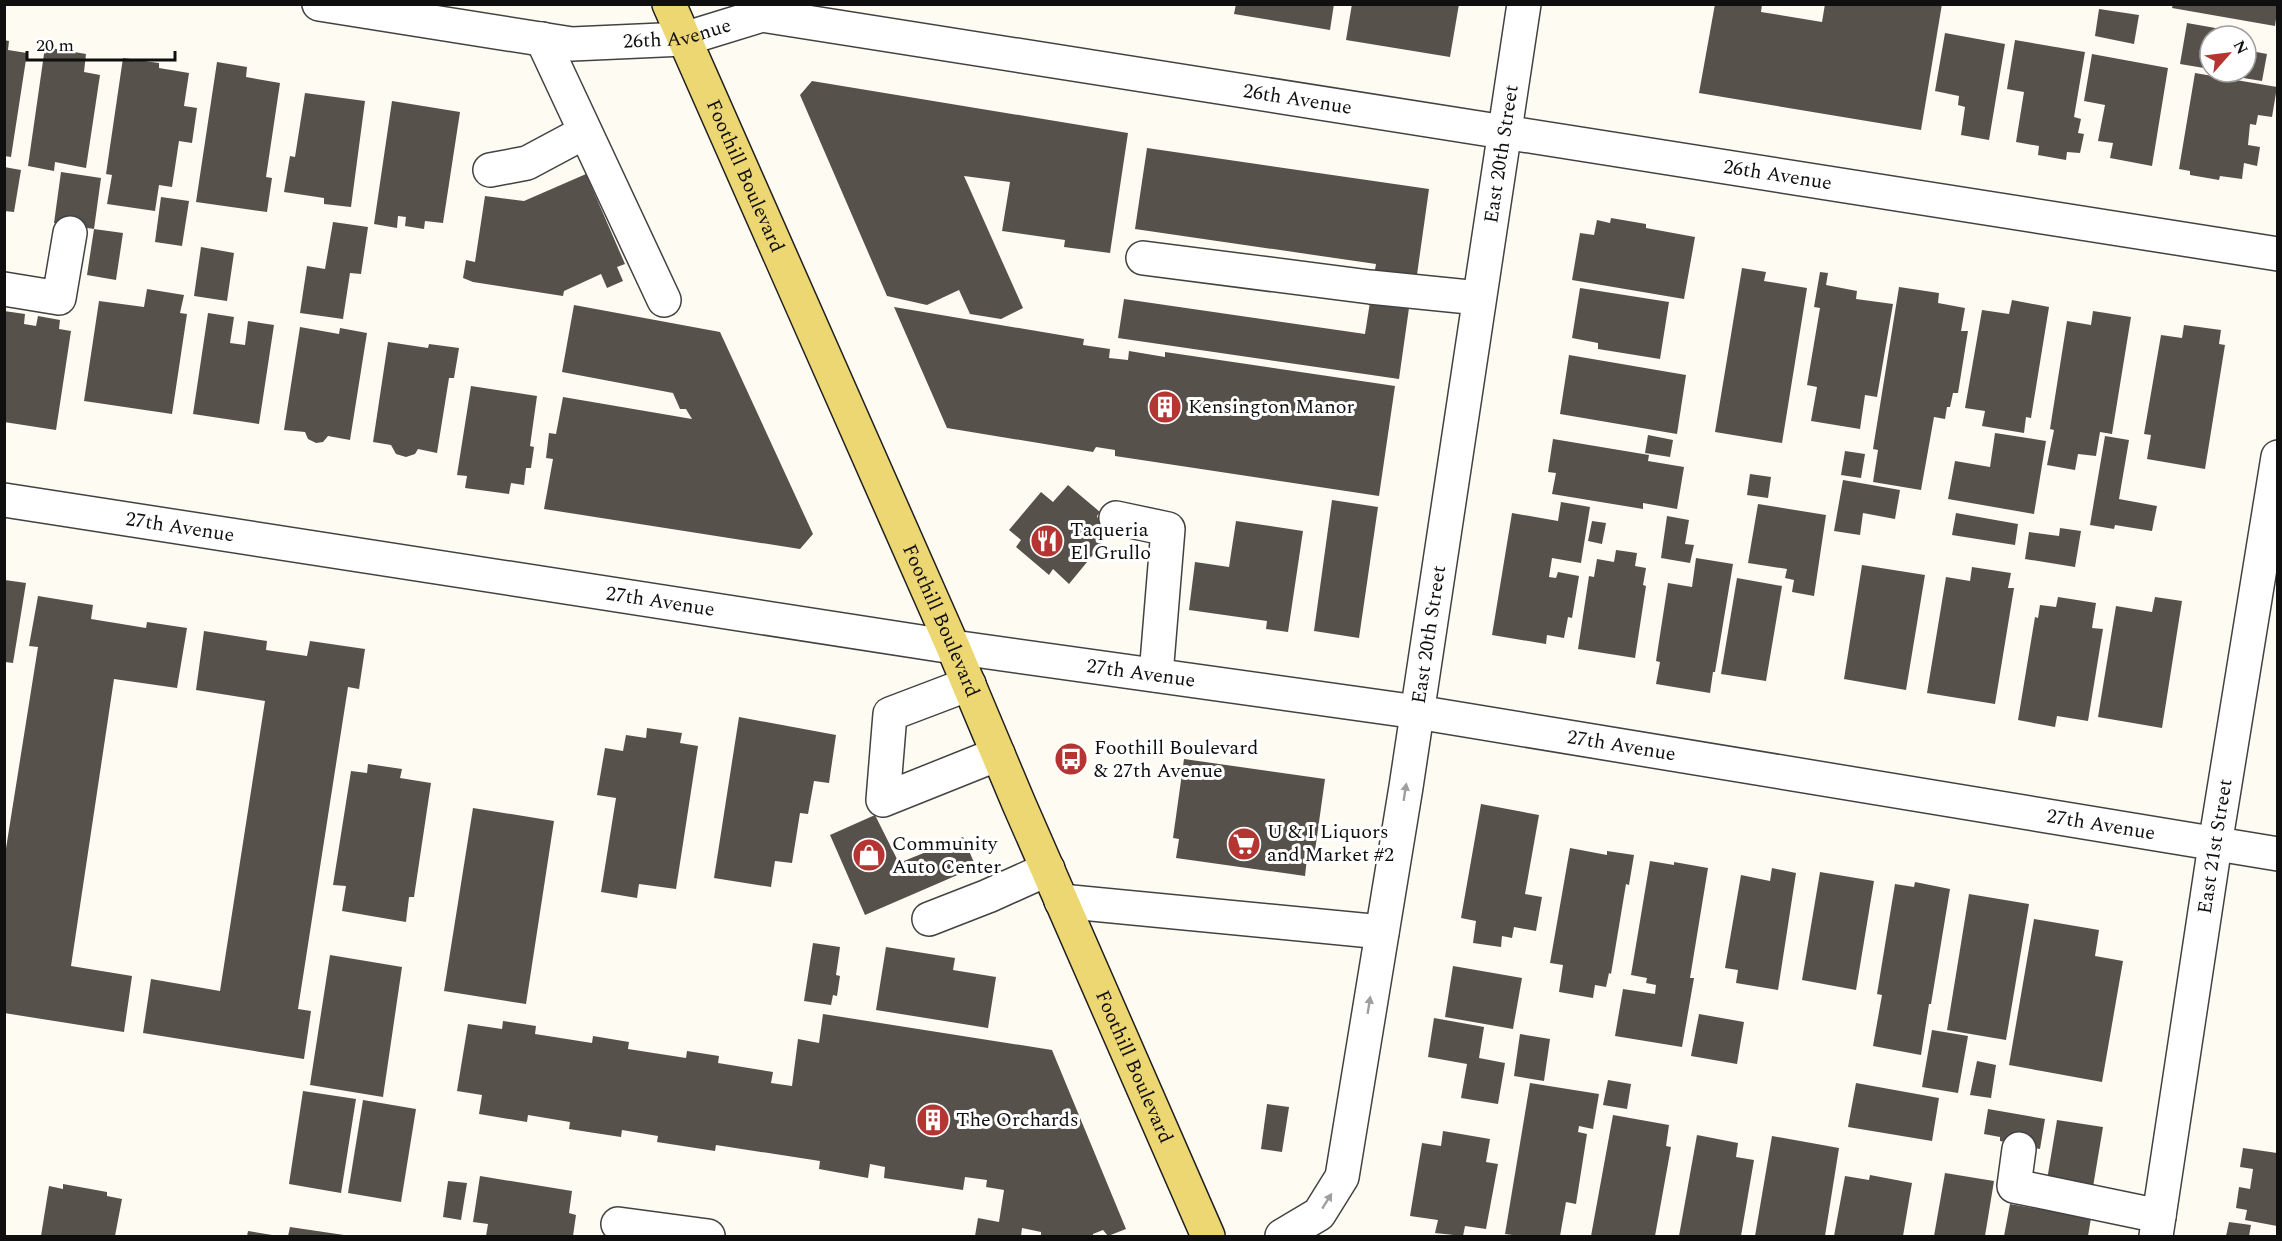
<svg xmlns="http://www.w3.org/2000/svg" width="2282" height="1241" font-family="Spectral,serif">
<style>
.building{fill:#57514c}
.lines{fill:none;stroke-linecap:round;stroke-linejoin:round}
.minor-casing{stroke:#424242;stroke-width:36}
.major-casing{stroke:#202020;stroke-width:36}
.minor{stroke:#fff;stroke-width:33}
.major{stroke:#edd773;stroke-width:33}
.oneway{fill:#9f9f9f}
.labels{text-anchor:middle;dominant-baseline:central;stroke-width:6;stroke-linejoin:round;paint-order:stroke}
.street-label{font-size:20px;fill:#0f0f0f;stroke:#fff}
.poi-label{font-size:20px;fill:#0f0f0f;stroke:#fff;text-anchor:start}
</style>
<rect width="100%" height="100%" fill="#fefcf2"/>
<g class="building">
<polygon points="1236,4 1334,4 1330,30 1234,14"/>
<polygon points="1352,4 1459,4 1450,57 1346,40"/>
<polygon points="1715,4 1762,4 1761,12 1822,22 1825,4 1942,4 1921,130 1699,93"/>
<polygon points="2173,4 2277,4 2277,12 2275,26 2172,8"/>
<polygon points="2099,9 2139,15 2134,44 2095,36"/>
<polygon points="2187,23 2238,32 2238,36 2210,36 2210,69 2180,64"/>
<polygon points="1945,33 2005,44 1989,140 1961,135 1965,107 1958,105 1959,96 1935,91"/>
<polygon points="4,40 9,41 8,50 27,53 11,157 4,156"/>
<polygon points="2015,40 2085,52 2074,117 2081,119 2078,133 2084,134 2080,153 2067,152 2066,160 2038,155 2039,146 2016,142 2024,92 2007,89"/>
<polygon points="45,47 86,54 84,72 100,75 86,168 55,162 54,171 28,166"/>
<polygon points="2246,50 2267,54 2262,81 2231,76 2232,72 2246,72"/>
<polygon points="2092,54 2168,68 2152,166 2110,158 2113,143 2098,141 2105,105 2084,101"/>
<polygon points="123,58 159,63 159,68 189,73 184,106 197,108 192,143 179,141 172,187 159,185 155,211 107,204 112,175 106,174"/>
<polygon points="217,62 247,67 246,77 280,83 266,177 272,178 267,212 196,202"/>
<polygon points="2195,73 2277,87 2272,117 2258,115 2256,125 2250,124 2248,145 2260,147 2257,166 2244,163 2242,179 2220,176 2219,180 2190,175 2190,171 2179,169"/>
<polygon points="812,81 1128,133 1110,253 1064,247 1065,240 1002,231 1010,182 964,176 1023,308 1001,319 970,314 959,290 927,305 887,296 800,95"/>
<polygon points="305,93 365,101 351,207 324,204 324,198 284,192 290,156 295,157"/>
<polygon points="392,101 460,112 443,223 425,221 424,229 405,226 406,217 398,216 397,228 374,224"/>
<polygon points="1147,148 1429,189 1416,282 1374,276 1376,264 1135,229"/>
<polygon points="4,167 21,170 14,212 4,211"/>
<polygon points="61,172 101,178 94,229 54,223"/>
<polygon points="586,174 625,264 617,267 623,281 607,288 601,274 564,291 563,296 473,282 463,278 466,260 475,262 485,196 524,201"/>
<polygon points="161,197 189,201 182,246 155,242"/>
<polygon points="1611,218 1646,224 1646,228 1695,237 1684,299 1572,280 1580,233 1594,235 1597,220 1610,223"/>
<polygon points="333,222 368,227 361,274 350,273 343,319 300,313 307,266 325,269"/>
<polygon points="94,229 123,233 116,280 87,275"/>
<polygon points="201,247 234,253 227,301 194,296"/>
<polygon points="1742,268 1766,272 1764,281 1807,288 1782,443 1715,432"/>
<polygon points="1820,272 1828,273 1826,285 1857,291 1856,299 1893,304 1877,397 1865,395 1860,429 1811,421 1817,387 1807,385 1820,308 1814,307"/>
<polygon points="1899,287 1939,293 1938,303 1965,308 1961,331 1968,331 1958,393 1953,393 1950,407 1947,407 1945,419 1934,417 1921,490 1873,482 1878,450 1873,449"/>
<polygon points="1580,288 1669,302 1660,359 1598,349 1598,343 1572,338"/>
<polygon points="147,289 184,295 180,313 187,314 172,414 84,401 99,301 144,307"/>
<polygon points="1124,299 1365,334 1370,302 1409,308 1399,379 1118,338"/>
<polygon points="2012,300 2049,307 2031,418 2026,417 2024,433 1982,426 1985,411 1965,408 1982,310 2009,314"/>
<polygon points="574,305 720,332 813,534 800,549 544,509 553,459 546,458 549,433 556,434 563,397 692,419 686,409 680,409 673,393 562,372"/>
<polygon points="894,307 1084,339 1083,345 1110,349 1109,358 1128,360 1129,351 1165,357 1165,352 1395,386 1379,496 1115,456 1115,450 1096,447 1093,452 947,428"/>
<polygon points="4,311 25,314 24,324 36,326 38,316 60,320 59,329 71,331 56,430 4,422"/>
<polygon points="2093,311 2131,317 2112,434 2100,432 2096,456 2078,454 2075,470 2047,465 2054,430 2050,429 2067,321 2091,325"/>
<polygon points="208,313 234,317 230,343 245,345 248,321 274,325 259,424 193,414"/>
<polygon points="2184,325 2221,330 2219,344 2225,345 2205,469 2147,459 2151,435 2144,434 2161,335 2182,338"/>
<polygon points="300,327 339,334 340,328 367,333 350,440 328,436 323,442 316,443 308,439 305,432 284,430"/>
<polygon points="388,342 428,348 429,344 459,348 454,378 449,378 437,453 418,449 415,454 406,457 396,454 391,445 373,442"/>
<polygon points="1569,355 1686,375 1677,434 1560,414"/>
<polygon points="471,386 537,396 530,446 534,447 531,468 526,468 524,485 511,483 509,494 465,488 467,476 457,475"/>
<polygon points="1995,433 2046,441 2034,514 1948,499 1955,461 1990,467"/>
<polygon points="1648,435 1673,440 1670,457 1645,453"/>
<polygon points="2105,436 2129,440 2119,499 2157,506 2152,531 2115,525 2114,529 2090,525"/>
<polygon points="1553,439 1649,455 1648,461 1684,467 1677,509 1643,503 1643,509 1552,494 1556,473 1548,472"/>
<polygon points="1845,451 1865,454 1861,478 1841,475"/>
<polygon points="1750,474 1771,477 1768,498 1747,495"/>
<polygon points="1843,480 1900,490 1895,519 1863,513 1860,535 1834,531"/>
<polygon points="1068,485 1100,512 1097,516 1106,539 1069,584 1053,569 1049,575 1016,547 1021,540 1009,530 1041,492 1053,502"/>
<polygon points="1332,500 1378,507 1359,638 1314,631"/>
<polygon points="1561,502 1590,507 1581,563 1552,558 1549,577 1556,578 1558,572 1579,576 1572,618 1568,617 1564,638 1547,635 1546,644 1492,635 1512,513 1558,521"/>
<polygon points="1758,504 1826,515 1814,596 1792,592 1794,580 1785,578 1787,569 1748,563"/>
<polygon points="1956,513 2018,524 2015,545 1952,535"/>
<polygon points="1667,516 1689,520 1685,544 1694,545 1690,563 1661,558"/>
<polygon points="1236,521 1303,531 1288,632 1266,629 1267,621 1189,610 1195,562 1229,567"/>
<polygon points="1592,521 1606,523 1602,544 1588,541"/>
<polygon points="2060,528 2081,531 2075,567 2025,559 2029,532 2059,536"/>
<polygon points="1616,550 1637,553 1635,566 1646,568 1643,585 1646,586 1635,658 1578,649 1589,576 1594,577 1597,559 1614,562"/>
<polygon points="1696,558 1733,564 1715,672 1713,672 1710,693 1656,684 1660,662 1656,661 1668,583 1692,587"/>
<polygon points="1862,565 1925,575 1906,690 1844,679"/>
<polygon points="1972,567 2011,573 2008,588 2014,588 1995,704 1927,693 1946,577 1970,581"/>
<polygon points="1737,578 1782,586 1766,681 1721,674"/>
<polygon points="5,580 26,583 13,663 5,662"/>
<polygon points="38,596 93,605 91,619 146,628 147,622 187,628 177,688 114,679 71,966 132,976 124,1032 4,1013 4,861 38,647 29,646"/>
<polygon points="2058,597 2096,603 2092,628 2103,629 2088,721 2057,716 2055,727 2018,720 2035,617 2038,618 2040,605 2056,607"/>
<polygon points="2155,597 2182,601 2162,728 2098,717 2116,606 2152,612"/>
<polygon points="204,631 267,641 266,650 307,656 310,641 365,649 359,689 348,687 298,1009 311,1011 304,1059 143,1033 151,979 220,991 265,701 196,690"/>
<polygon points="739,717 836,735 829,783 814,781 808,814 800,813 792,863 775,861 771,887 714,878"/>
<polygon points="647,728 682,733 680,743 698,746 676,889 639,884 637,898 601,892 616,798 597,795 605,748 623,751 626,735 646,738"/>
<polygon points="1184,759 1325,779 1314,858 1307,858 1305,876 1176,858 1179,839 1173,838"/>
<polygon points="368,764 402,769 400,778 431,783 414,897 409,897 406,922 342,911 346,886 333,885 351,771 367,773"/>
<polygon points="1481,804 1539,815 1525,894 1542,897 1536,931 1514,927 1512,938 1502,936 1501,947 1473,943 1476,921 1461,918"/>
<polygon points="473,808 554,821 526,1004 444,991"/>
<polygon points="875,815 899,863 963,837 976,867 865,915 830,835"/>
<polygon points="1570,848 1607,855 1607,851 1634,855 1629,885 1626,884 1611,974 1609,973 1606,987 1595,985 1593,998 1559,992 1563,965 1550,963"/>
<polygon points="1650,861 1674,865 1674,862 1708,868 1690,978 1694,978 1682,1047 1615,1036 1623,989 1655,994 1656,985 1646,983 1647,978 1631,975"/>
<polygon points="1772,868 1796,873 1778,990 1736,983 1738,970 1725,968 1741,875 1770,881"/>
<polygon points="1820,872 1874,881 1856,990 1802,980"/>
<polygon points="1915,882 1950,889 1931,1004 1929,1004 1921,1055 1873,1046 1882,995 1877,994 1895,884 1914,887"/>
<polygon points="1969,894 2029,904 2006,1040 1947,1030"/>
<polygon points="2034,919 2099,930 2095,956 2123,961 2102,1082 2009,1065"/>
<polygon points="813,943 840,947 836,975 840,976 837,996 833,995 831,1005 804,1001"/>
<polygon points="886,947 955,958 953,970 996,977 988,1028 876,1010"/>
<polygon points="330,955 402,967 383,1097 310,1085"/>
<polygon points="1453,966 1522,978 1513,1029 1445,1017"/>
<polygon points="823,1014 1052,1050 1126,1229 1108,1236 1103,1230 1093,1234 1093,1236 1041,1236 1041,1232 1022,1228 1021,1236 975,1236 978,1218 999,1222 1004,1190 986,1187 987,1180 965,1177 963,1190 884,1178 885,1167 870,1164 868,1178 819,1169 820,1161 716,1145 715,1151 657,1142 658,1136 622,1130 621,1137 569,1129 570,1122 528,1115 527,1122 479,1114 482,1095 457,1091 468,1024 502,1029 503,1021 536,1026 535,1034 592,1043 593,1036 629,1042 628,1049 686,1058 687,1051 719,1056 718,1063 773,1072 771,1083 792,1086 798,1039 819,1043"/>
<polygon points="1699,1014 1744,1022 1737,1064 1691,1056"/>
<polygon points="1434,1018 1484,1027 1479,1058 1505,1063 1498,1104 1461,1098 1467,1064 1428,1057"/>
<polygon points="1932,1030 1968,1036 1958,1093 1922,1087"/>
<polygon points="1520,1034 1550,1039 1544,1081 1514,1076"/>
<polygon points="1977,1061 1996,1065 1991,1098 1970,1095"/>
<polygon points="1608,1080 1631,1084 1627,1109 1603,1105"/>
<polygon points="1530,1083 1599,1094 1593,1129 1579,1126 1578,1132 1587,1134 1576,1204 1566,1202 1560,1236 1520,1236 1505,1234"/>
<polygon points="1856,1083 1939,1098 1932,1141 1848,1127"/>
<polygon points="303,1091 356,1099 341,1193 289,1184"/>
<polygon points="363,1100 416,1109 401,1202 348,1193"/>
<polygon points="1267,1104 1289,1107 1282,1152 1261,1149"/>
<polygon points="1988,1109 2045,1119 2040,1149 2000,1141 2000,1137 1984,1134"/>
<polygon points="1613,1115 1669,1125 1666,1146 1671,1147 1655,1236 1591,1236"/>
<polygon points="2057,1120 2103,1127 2093,1187 2047,1180"/>
<polygon points="1443,1131 1490,1139 1486,1162 1498,1164 1486,1229 1465,1226 1463,1236 1435,1233 1438,1220 1410,1216 1422,1143 1441,1146"/>
<polygon points="1697,1135 1738,1143 1736,1157 1754,1160 1741,1236 1679,1236"/>
<polygon points="1772,1136 1839,1148 1825,1236 1755,1236"/>
<polygon points="2243,1148 2277,1153 2277,1226 2245,1220 2247,1210 2236,1208 2239,1187 2250,1189 2253,1169 2240,1167"/>
<polygon points="1945,1173 1994,1181 1985,1236 1934,1236"/>
<polygon points="1870,1175 1912,1183 1903,1236 1834,1236 1845,1176 1869,1180"/>
<polygon points="480,1176 572,1191 569,1213 576,1215 573,1236 486,1236 488,1224 473,1222"/>
<polygon points="448,1181 467,1183 461,1220 443,1217"/>
<polygon points="63,1184 107,1192 107,1196 122,1199 115,1236 41,1236 49,1186 63,1189"/>
<polygon points="2010,1204 2091,1218 2088,1236 2004,1236"/>
<polygon points="2229,1222 2251,1225 2249,1236 2226,1236"/>
<polygon points="290,1227 344,1235 344,1236 288,1236"/>
<polygon points="248,1231 272,1235 272,1236 247,1236"/>
</g>
<g class="lines">
<defs>
<g id="minor">
<path id="s1" d="M319 4 572 44 684 39 762 15 2278 254"/>
<polyline points="542,39 664,300"/>
<polyline points="490,170 527,163 585,132"/>
<polyline points="1143,258 1370,287 1479,298"/>
<polyline points="4,289 59,298 70,233"/>
<path id="s2" d="M4 500 953 647 1417 712 2278 854"/>
<polyline points="1116,518 1168,529 1156,675"/>
<polyline points="969,684 890,714 883,800 998,754"/>
<polyline points="1061,901 1382,932"/>
<polyline points="929,919 988,896 1048,869"/>
<polyline points="2019,1149 2014,1186 2159,1216"/>
<polyline points="618,1224 708,1236"/>
<path id="s3" d="M1282 1236 1319 1214 1342 1177 1406 787 1524 4"/>
<path id="s4" d="M2156 1236 2215 845 2278 457"/>
</g>
<g id="major">
<path id="s5" d="M669 4 953 647 1019 804 1208 1236"/>
</g>
</defs>
<use href="#minor" class="minor-casing"/>
<use href="#major" class="major-casing"/>
<use href="#minor" class="minor"/>
<use href="#major" class="major"/>
</g>
<defs><path id="oneway-solid" d="M-6-.8H1V-3.2L6.5 0L1 3.2V.8H-6Z" transform="scale(1.5)"/></defs>
<g class="oneway">
<use href="#oneway-solid" transform="translate(1405 792) rotate(-81)"/>
<use href="#oneway-solid" transform="translate(1369 1005) rotate(-81)"/>
<use href="#oneway-solid" transform="translate(1327 1201) rotate(-58)"/>
</g>
<defs>
<symbol id="building-disc" viewBox="-11 -11 22 22"><circle r="9.5" fill="#b43532" stroke="#fff"/><path d="M-4-6H4V6H1V3H-1V6H-4ZM-2.5-4.3h1.7v1.8h-1.7ZM.8-4.3h1.7v1.8H.8ZM-2.5-1h1.7V.8h-1.7ZM.8-1h1.7V.8H.8Z" fill="#fff"/></symbol>
<symbol id="restaurant-disc" viewBox="-11 -11 22 22"><circle r="9.5" fill="#b43532" stroke="#fff"/><path d="M-5-6h1v4h1v-4h1v4h1v-4h1v5L-1.5 .5V6h-2V.5L-5-1ZM5-6V6H3V1.5H1.5Q1.5-4 5-6Z" fill="#fff"/></symbol>
<symbol id="bus-disc" viewBox="-11 -11 22 22"><circle r="9.5" fill="#b43532" stroke="#fff"/><path d="M-5-6H5V4H4V6H2V4H-2V6H-4V4H-5ZM-3.5-4V0h7V-4ZM-3.5 1.2v1.5H-2V1.2ZM2 1.2v1.5H3.5V1.2Z" fill="#fff"/></symbol>
<symbol id="supermarket-disc" viewBox="-11 -11 22 22"><circle r="9.5" fill="#b43532" stroke="#fff"/><path d="M-6-5.5h2.5l.6 2H6L4.5 2H-2.5L-4.4-4H-6ZM-1.5 3.2a1.3 1.3 0 1 0 .1 0ZM3 3.2a1.3 1.3 0 1 0 .1 0Z" fill="#fff"/></symbol>
<symbol id="shop-disc" viewBox="-11 -11 22 22"><circle r="9.5" fill="#b43532" stroke="#fff"/><path d="M-5-2.5h2.3a2.7 3.5 0 0 1 5.4 0H5L5.5 6h-11ZM-1.5-2.5h3a1.5 2.3 0 0 0-3 0Z" fill="#fff"/></symbol>
</defs>
<g fill-rule="evenodd">
<use href="#building-disc" x="1146" y="388" width="38" height="38"/>
<use href="#restaurant-disc" x="1028" y="522" width="38" height="38"/>
<use href="#bus-disc" x="1052" y="740" width="38" height="38"/>
<use href="#supermarket-disc" x="1225" y="825" width="38" height="38"/>
<use href="#shop-disc" x="850" y="836" width="38" height="38"/>
<use href="#building-disc" x="914" y="1101" width="38" height="38"/>
</g>
<g class="labels">
<g class="street-label">
<text stroke="none"><textPath href="#s1" startOffset="362">26th Avenue</textPath></text>
<text stroke="none"><textPath href="#s1" startOffset="992">26th Avenue</textPath></text>
<text stroke="none"><textPath href="#s3" startOffset="1122">East 20th Street</textPath></text>
<text stroke="none"><textPath href="#s5" startOffset="188">Foothill Boulevard</textPath></text>
<text stroke="none"><textPath href="#s1" startOffset="1478">26th Avenue</textPath></text>
<text stroke="none"><textPath href="#s2" startOffset="178">27th Avenue</textPath></text>
<text stroke="none"><textPath href="#s2" startOffset="664">27th Avenue</textPath></text>
<text stroke="none"><textPath href="#s5" startOffset="674">Foothill Boulevard</textPath></text>
<text stroke="none"><textPath href="#s3" startOffset="636">East 20th Street</textPath></text>
<text stroke="none"><textPath href="#s2" startOffset="1150">27th Avenue</textPath></text>
<text stroke="none"><textPath href="#s2" startOffset="1636">27th Avenue</textPath></text>
<text stroke="none"><textPath href="#s2" startOffset="2122">27th Avenue</textPath></text>
<text stroke="none"><textPath href="#s4" startOffset="394">East 21st Street</textPath></text>
<text stroke="none"><textPath href="#s5" startOffset="1160">Foothill Boulevard</textPath></text>
</g>
<g class="poi-label">
<text x="1188" y="407">Kensington Manor</text>
<text x="1070" y="530">Taqueria<tspan x="1070" dy="23">El Grullo</tspan></text>
<text x="1094" y="748">Foothill Boulevard<tspan x="1094" dy="23">&amp; 27th Avenue</tspan></text>
<text x="1267" y="832">U &amp; I Liquors<tspan x="1267" dy="23">and Market #2</tspan></text>
<text x="892" y="844">Community<tspan x="892" dy="23">Auto Center</tspan></text>
<text x="956" y="1120">The Orchards</text>
</g>
</g>
<rect width="2282" height="1241" fill="none" stroke="#0f0f0f" stroke-width="12"/>
<g transform="translate(2228 54) rotate(62)"><circle r="28" fill="#ffffff" stroke="#9f9f9f" stroke-width="1.5"/>
<path d="M0-4.5L10 22L0 15L-10 22Z" fill="#b43532"/>
<text y="-9" font-size="16" font-weight="bold" text-anchor="middle" fill="#0f0f0f">N</text>
</g>
<path d="M27 51v9h148v-9" fill="none" stroke="#0f0f0f" stroke-width="3"/>
<text x="36" y="51" font-size="18" fill="#0f0f0f" stroke="#ffffff" stroke-width="4.5" paint-order="stroke">20 m</text>
</svg>
